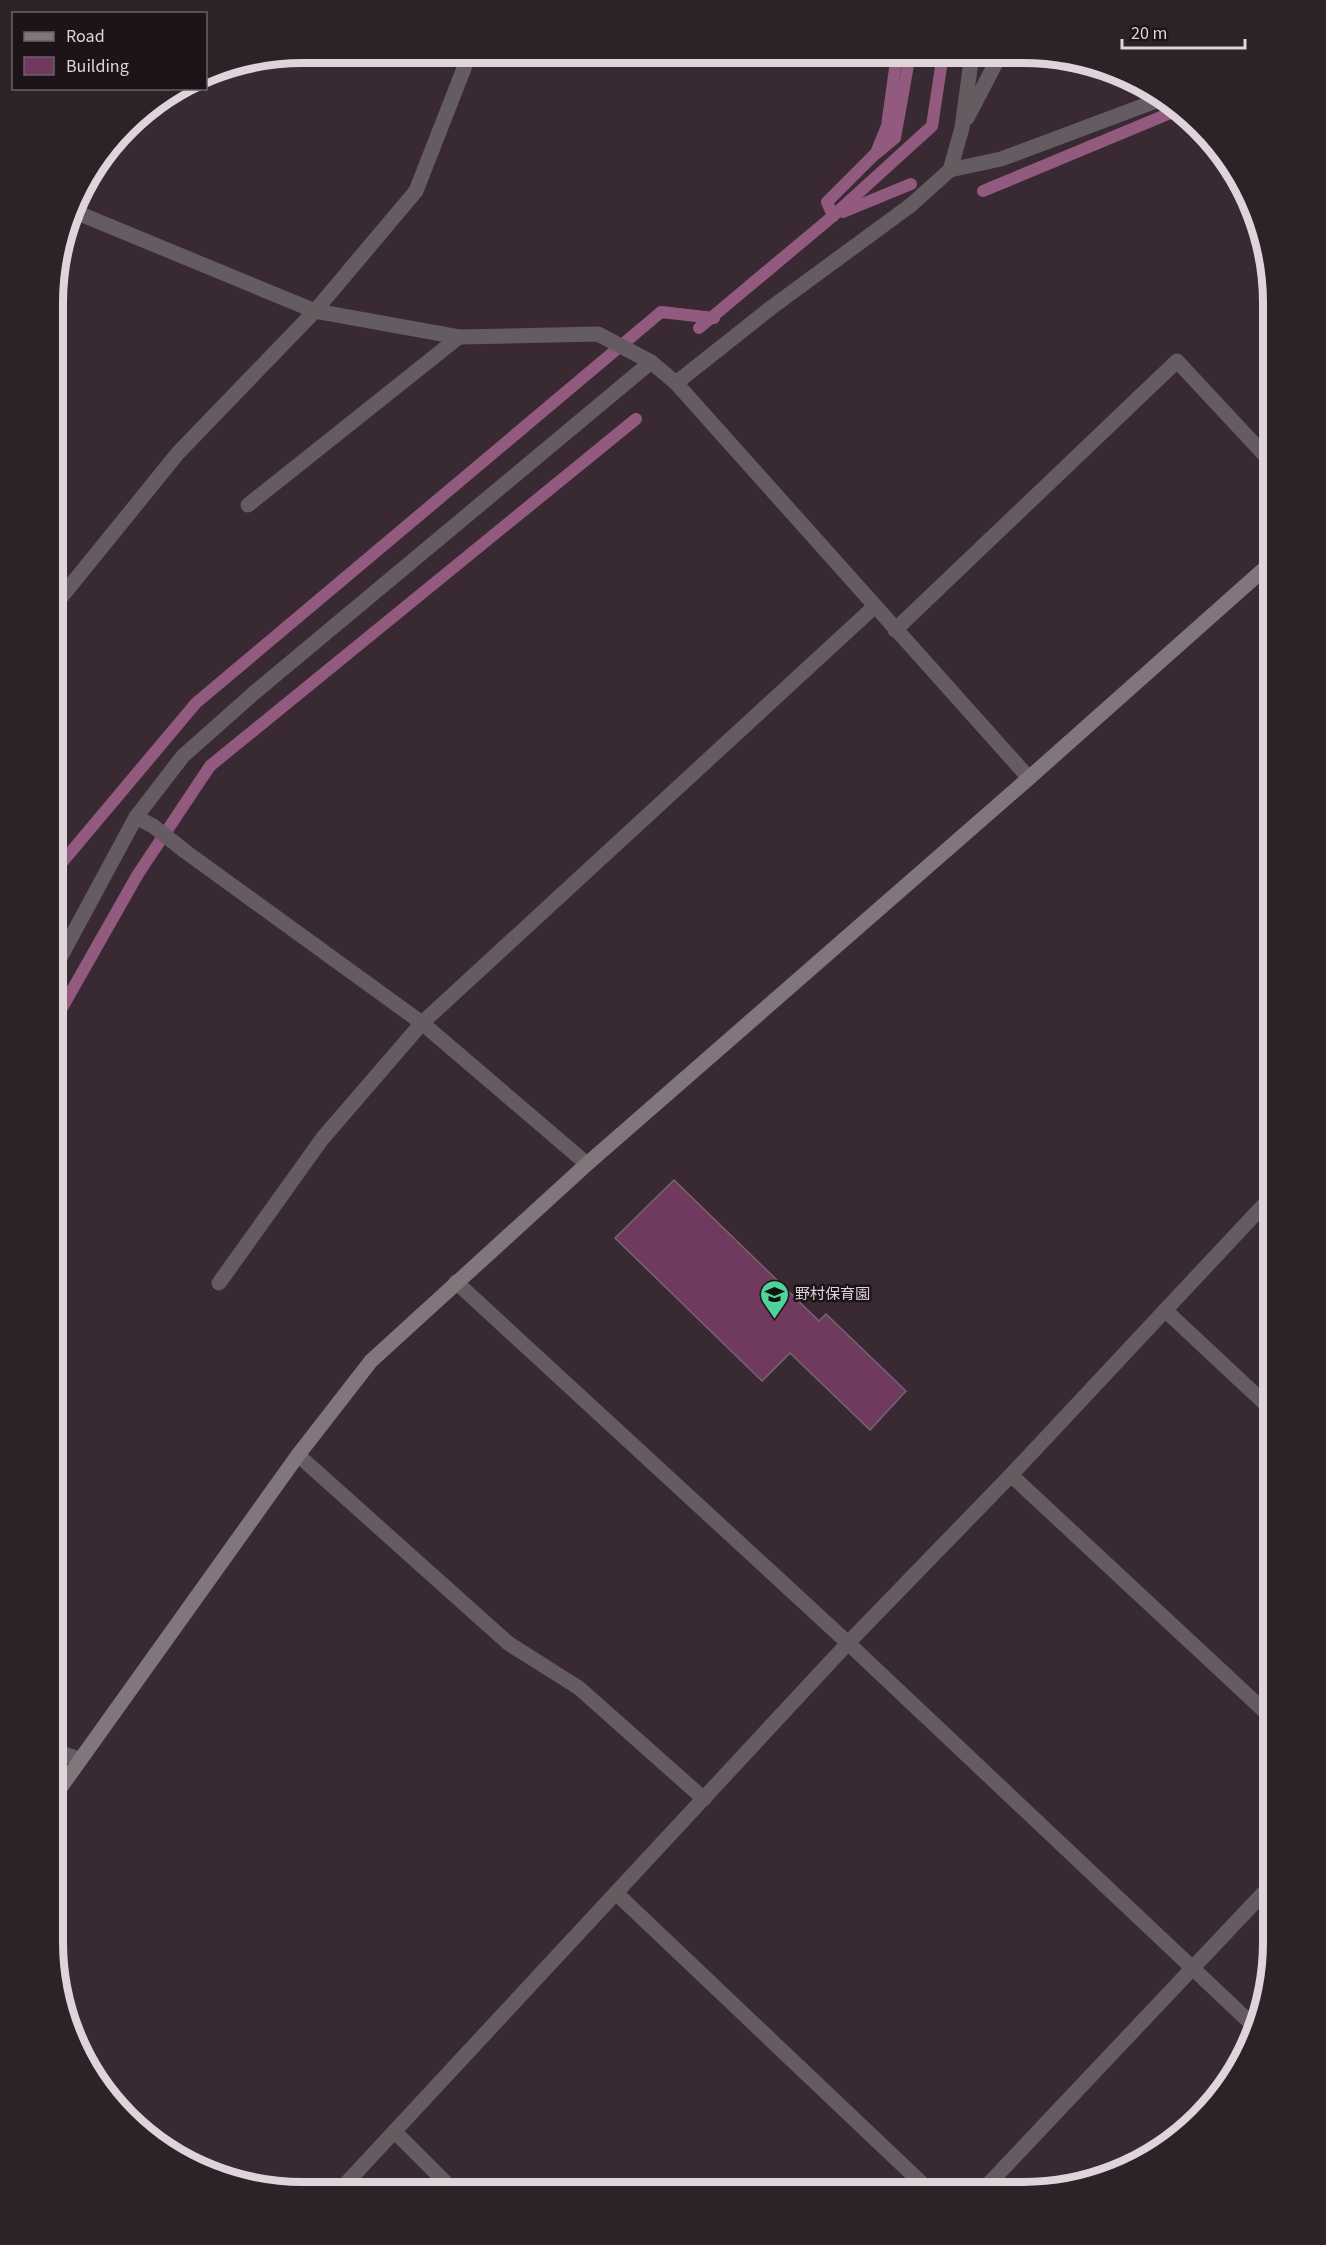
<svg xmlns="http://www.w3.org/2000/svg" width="1326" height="2245" font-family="'Source Sans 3','Noto Sans JP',sans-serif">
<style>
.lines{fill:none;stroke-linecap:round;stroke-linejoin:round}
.stream{stroke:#925a7f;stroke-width:12}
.building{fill:#6f3a5e;stroke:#776570;stroke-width:1.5}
.lane{stroke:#645c61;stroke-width:15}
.street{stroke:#645c61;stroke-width:15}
.secondary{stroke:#82767d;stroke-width:15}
.labels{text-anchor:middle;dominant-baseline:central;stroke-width:5;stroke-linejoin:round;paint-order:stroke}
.poi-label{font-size:15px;fill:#ded4da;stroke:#1c1419;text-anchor:start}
.rim{fill:none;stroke:#ded4da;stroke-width:8}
</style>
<rect width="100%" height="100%" fill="#392933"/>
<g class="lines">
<g class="stream">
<polyline points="877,153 895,138 910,54"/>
<polyline points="983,191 1180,109"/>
<polyline points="843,212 911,184"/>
<polyline points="833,216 827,202 876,153 887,126 897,54"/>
<polyline points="699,328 833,216 932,126 943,54"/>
<polyline points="54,872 196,703 661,312 714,318"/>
<polyline points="54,1022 138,874 210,766 636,419"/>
</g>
</g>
<polygon class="building" points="674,1180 819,1321 826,1314 906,1391 870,1430 790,1353 762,1381 615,1238"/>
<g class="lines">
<g class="lane">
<polyline points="950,170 1001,159 1164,98"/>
<polyline points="54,606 178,453 315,311"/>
<polyline points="219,1283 322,1139 422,1023 874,607"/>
</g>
<g class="street">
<polyline points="967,118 1000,55"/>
<polyline points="73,211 315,311 459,337 598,334 651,362 676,383 1029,778"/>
<polyline points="315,311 416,191 470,53"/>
<polyline points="676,383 772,307 911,205 950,170 962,128 972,54"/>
<polyline points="248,505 459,337"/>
<polyline points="895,630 1177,361 1273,464"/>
<polyline points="136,817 153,826 186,852 422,1023 587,1164"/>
<polyline points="54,969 136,817 183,756 254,693 651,362"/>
<polyline points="456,1282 848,1643 1257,2029"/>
<polyline points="1165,1310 1273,1411"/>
<polyline points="298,1455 508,1643 579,1688 704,1799"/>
<polyline points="1011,1475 1273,1719"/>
<polyline points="53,1750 79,1759"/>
<polyline points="616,1893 931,2192"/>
<polyline points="395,2132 454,2191"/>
<polyline points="339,2191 848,1643 1011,1475 1273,1195"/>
<polyline points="981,2192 1273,1883"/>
</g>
<polyline class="secondary" points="53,1798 298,1455 371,1361 587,1164 1029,778 1273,561"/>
</g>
<defs>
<symbol id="school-pin" viewBox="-11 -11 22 30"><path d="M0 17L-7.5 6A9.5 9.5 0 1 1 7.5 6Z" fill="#4fd399" stroke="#1c1419"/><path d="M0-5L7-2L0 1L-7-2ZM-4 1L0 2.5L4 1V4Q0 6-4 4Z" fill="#111"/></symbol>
</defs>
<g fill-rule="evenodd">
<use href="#school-pin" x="758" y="1278" width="33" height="45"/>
</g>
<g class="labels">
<g class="poi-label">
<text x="795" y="1294">野村保育園</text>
</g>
</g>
<path d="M0 0H1326V2245H0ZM303 63H1023A240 240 0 0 1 1263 303V1942A240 240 0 0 1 1023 2182H303A240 240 0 0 1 63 1942V303A240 240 0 0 1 303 63Z" fill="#2c2328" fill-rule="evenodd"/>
<path class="rim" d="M303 63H1023A240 240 0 0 1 1263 303V1942A240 240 0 0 1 1023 2182H303A240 240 0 0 1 63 1942V303A240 240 0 0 1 303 63Z"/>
<rect x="12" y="12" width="195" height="78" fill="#1c1419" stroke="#6a6166" stroke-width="1.5"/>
<rect x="24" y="32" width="30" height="9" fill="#82767d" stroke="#6a6166" stroke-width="1.5"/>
<text x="66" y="42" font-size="18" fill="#ded4da">Road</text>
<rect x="24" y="57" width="30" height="18" fill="#6f3a5e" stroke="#6a6166" stroke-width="1.5"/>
<text x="66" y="72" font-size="18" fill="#ded4da">Building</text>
<path d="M1122 39v9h123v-9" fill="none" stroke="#ded4da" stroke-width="3"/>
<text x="1131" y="39" font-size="18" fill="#ded4da" stroke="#1c1419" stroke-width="4.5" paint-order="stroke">20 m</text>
</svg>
